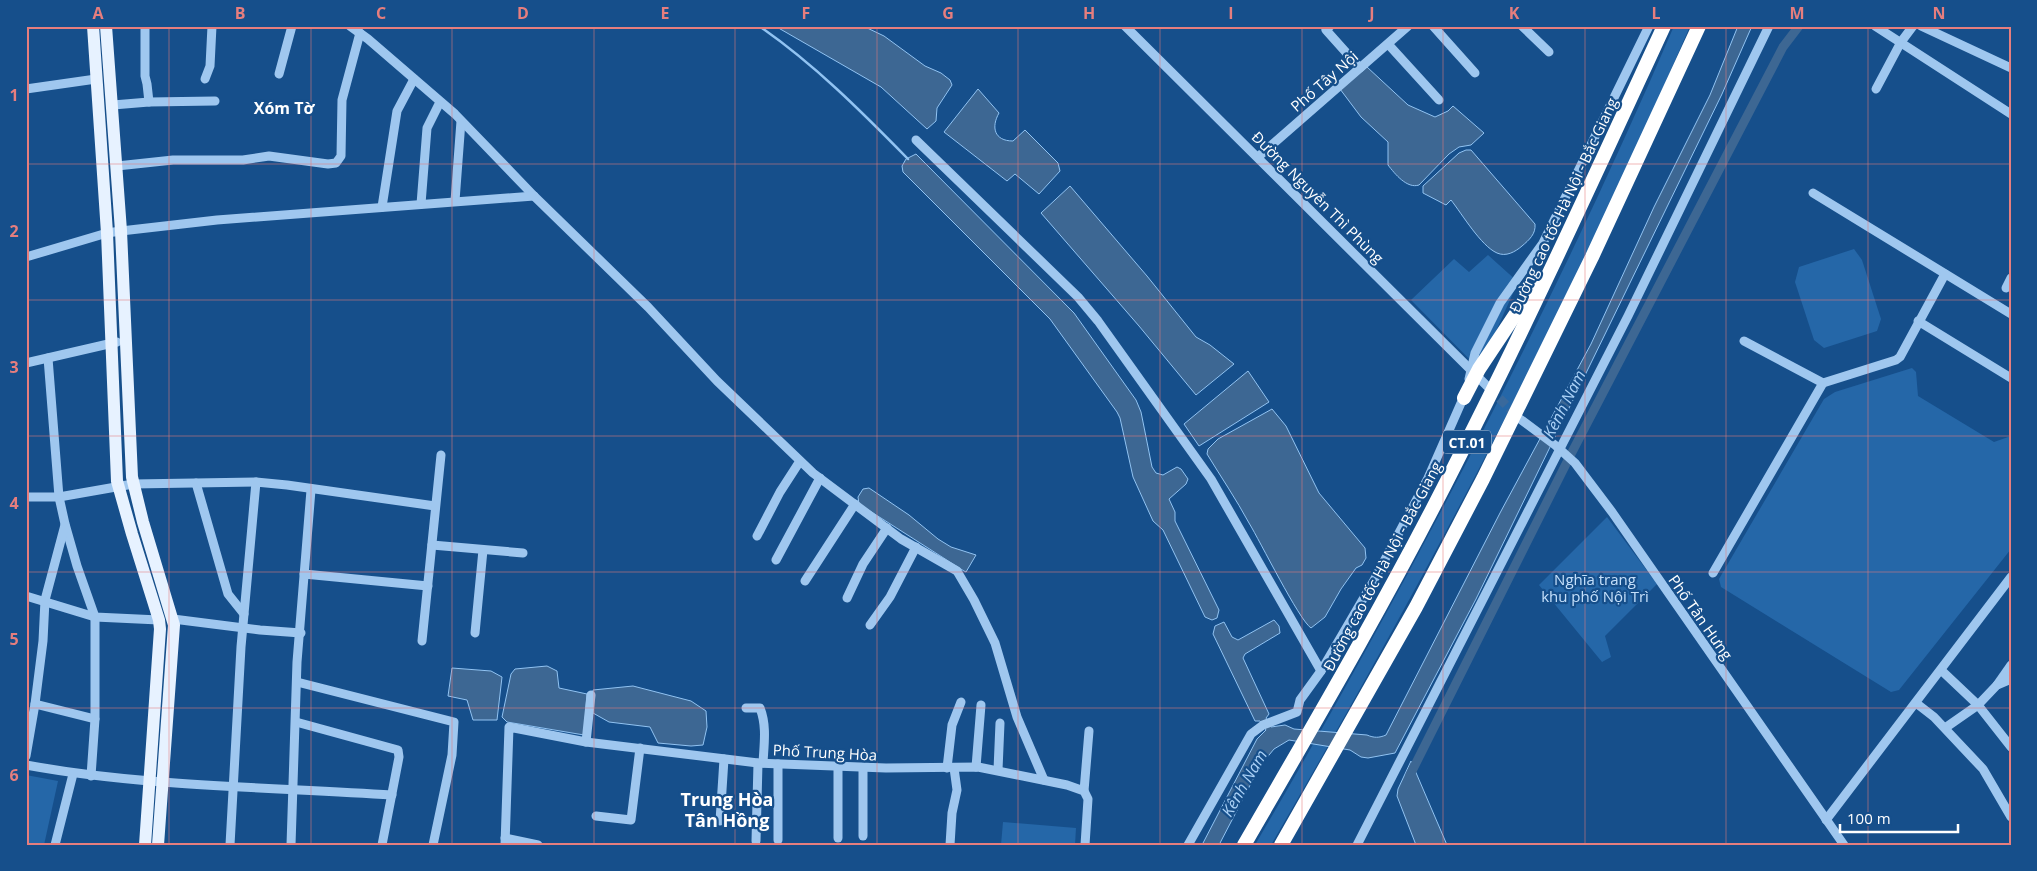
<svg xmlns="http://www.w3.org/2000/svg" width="2037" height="871" font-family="'Open Sans',sans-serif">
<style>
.green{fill:#2567a8}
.water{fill:#3d6793;stroke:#91c3f2}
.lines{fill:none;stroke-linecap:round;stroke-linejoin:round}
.stream{stroke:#91c3f2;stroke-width:2.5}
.canal{stroke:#3d6793;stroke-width:9}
.minor-tunnel{stroke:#39699c;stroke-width:9;stroke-dasharray:9 4.5;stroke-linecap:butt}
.minor{stroke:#9fc7ef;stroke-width:9}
.major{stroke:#e7f2ff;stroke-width:12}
.highway{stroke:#fff;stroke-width:14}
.grid{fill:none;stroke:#e67e7e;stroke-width:1;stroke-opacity:0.55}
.labels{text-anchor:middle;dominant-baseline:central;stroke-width:4.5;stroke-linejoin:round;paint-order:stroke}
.shield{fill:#164f8b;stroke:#b9cadc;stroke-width:1}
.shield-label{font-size:14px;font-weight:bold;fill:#fff}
.street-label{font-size:15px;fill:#fff;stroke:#164f8b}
.park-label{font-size:15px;fill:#c5e0fb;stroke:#164f8b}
.neighbourhood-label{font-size:16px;font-weight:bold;fill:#fff;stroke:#164f8b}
.water-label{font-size:16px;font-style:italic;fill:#abd1f6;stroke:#164f8b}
.quarter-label{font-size:18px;font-weight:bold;fill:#fff;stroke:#164f8b}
.neatline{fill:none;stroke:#e67e7e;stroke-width:2}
.grid-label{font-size:16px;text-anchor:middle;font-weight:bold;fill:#e67e7e}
</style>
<rect width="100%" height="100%" fill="#164f8b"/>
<g class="green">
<path d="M1674 26H1690C1569 308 1425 580 1271 845H1255C1410 580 1553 308 1674 26Z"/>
<polygon points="1854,249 1862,260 1881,319 1877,331 1824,348 1814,340 1795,282 1799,267"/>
<polygon points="1488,255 1518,282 1479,369 1411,300 1454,259 1469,272"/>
<polygon points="1912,368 1916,372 1918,396 1994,442 2011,436 2011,549 1899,690 1891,692 1721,587 1719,579 1824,399 1835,392"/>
<polygon points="1607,517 1657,584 1605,636 1611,657 1602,662 1539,585"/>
<polygon points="26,775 58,781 44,845 26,845"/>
<polygon points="1003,822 1076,828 1075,845 1001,845"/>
</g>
<g class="water">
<polygon points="775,26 863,26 884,36 925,66 941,73 950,80 952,85 937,108 936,121 927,129 881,87"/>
<path d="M1738 26H1752L1722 94 1476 599 1395 753 1368 758 1361 757 1350 750 1289 740 1274 749 1260 766 1219 845H1202L1257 739 1266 730 1260 721H1255L1213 634 1215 626 1224 622 1232 637 1238 640 1274 620 1279 626 1280 633 1245 654 1243 658 1269 714 1266 718 1271 727 1285 725 1294 729 1367 735C1374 738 1379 738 1386 735L1500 513 1591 344 1654 207 1710 95Z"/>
<path d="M1367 67 1408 105 1435 117 1448 111 1453 106 1484 133 1471 145 1459 147 1449 154 1419 185C1407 189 1395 174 1388 165V142L1361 117 1340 89Z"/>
<path d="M978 89 999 113C991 127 994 141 1013 141L1025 130 1058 163 1060 171 1039 194 1015 174 1007 181 944 132Z"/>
<path d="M1466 150H1471L1535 224C1536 234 1529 240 1522 246 1515 252 1506 257 1497 253 1481 246 1462 214 1451 200L1446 205 1423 193V186L1459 153Z"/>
<polygon points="916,154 1074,313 1136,400 1141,412 1152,467 1156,473 1163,475 1177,467 1181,469 1188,479 1186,484 1169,499 1175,512 1175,521 1219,610 1217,618 1212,620 1205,617 1163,530 1153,521 1133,477 1120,418 1117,412 1050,319 903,172 902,166 906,159"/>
<polygon points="1070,186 1147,276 1196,337 1210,345 1234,364 1196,395 1139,326 1041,213"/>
<polygon points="1248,371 1269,402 1199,446 1184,424"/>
<path d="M1272 409 1286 426 1319 493 1365 548 1366 558 1362 565 1356 568 1341 589 1325 617 1311 628C1299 620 1260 541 1249 523 1236 499 1221 477 1207 454L1208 449 1218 439Z"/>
<polygon points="869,488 909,515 938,539 951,547 976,555 966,572 964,571 859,504 858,497 863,489"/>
<polygon points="547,666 557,671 559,688 587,694 584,735 507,722 502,717 511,674 515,669"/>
<polygon points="452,668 491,671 502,677 497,720 473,720 467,700 448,696"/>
<polygon points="633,686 691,701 706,711 707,727 703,745 691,746 658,743 650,727 609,722 593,713 593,690"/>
<polygon points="1411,761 1447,845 1416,845 1397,796 1398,789"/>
</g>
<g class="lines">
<path class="stream" d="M759 26C814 64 861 111 908 159"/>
<polyline class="canal" points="1410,775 1570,456 1783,47 1799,26"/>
<polyline class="minor-tunnel" points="1490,389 1518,417"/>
<g class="minor">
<polyline points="145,26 145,76 147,84 149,102"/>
<polyline points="350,26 368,39 455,114 534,196 648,307 717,381 813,473 901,539 957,571 974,600 995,643 1017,717 1044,780"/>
<polyline points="1125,26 1490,389"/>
<polyline points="1330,26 1326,30 1360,68"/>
<polyline points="1433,26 1475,73"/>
<polyline points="1522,26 1549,52"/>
<polyline points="1875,26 2011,114"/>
<polyline points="1921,26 2011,68"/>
<polyline points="1388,44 1439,100"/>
<polyline points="279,74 292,26"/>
<polyline points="205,79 210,66 212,26"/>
<polyline points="26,89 96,79"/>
<polyline points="1876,89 1901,42 1913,26"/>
<polyline points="113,105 149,102 215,101"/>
<polyline points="916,140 1078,297 1098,321 1211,479 1321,671"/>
<polyline points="1258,157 1408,26"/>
<polyline points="117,166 173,160 243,160 269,156 328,164 336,163 341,156 342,100 360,33"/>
<polyline points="1813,193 2011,314"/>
<polyline points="455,201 461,121"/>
<polyline points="421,204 427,128 440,102"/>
<polyline points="382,207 397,111 414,79"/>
<polyline points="26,257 107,233 121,231 217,220 534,196"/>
<polyline points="2006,288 2011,278"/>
<polyline points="1918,321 2011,378"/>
<polyline points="1744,341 1823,383 1896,360 1900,357 1945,274"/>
<polyline points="48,358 59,497 65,524 77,566 95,617 95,719 91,776"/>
<polyline points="26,363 117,342"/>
<polyline points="1469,379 1475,353 1500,303 1543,243 1649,26"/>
<polyline points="1520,419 1555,445 1575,463 1612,512 1844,845"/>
<polyline points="196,483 228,594 244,614"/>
<polyline points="26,497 59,497 133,484 256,482 287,485 435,506"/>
<polyline points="65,525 45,600 43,641 35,704 95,719"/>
<polyline points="757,536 780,492 800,461"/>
<polyline points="432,545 523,553"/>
<polyline points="776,560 820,478"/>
<polyline points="1713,573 1823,383"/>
<polyline points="304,574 428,586"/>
<polyline points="805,581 855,504"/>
<polyline points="26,596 95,617 159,620"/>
<polyline points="847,598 863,564 887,528"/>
<polyline points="173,619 260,630 301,633"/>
<polyline points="870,625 890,597 916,547"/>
<polyline points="475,633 483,550"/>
<polyline points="422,641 441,455"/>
<polyline points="1941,670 1978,705 2011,747"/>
<polyline points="297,682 454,722 452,755 433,845"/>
<polyline points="1997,685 2011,665"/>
<polyline points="1916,703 1934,717 1983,769 2011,817"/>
<path d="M746 708H760C767 726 764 744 763 763"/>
<polyline points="296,722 398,750 399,757 382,845"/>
<polyline points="1945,728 1978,705 1997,685 2011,679"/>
<polyline points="586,742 591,695"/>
<polyline points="26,756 35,704"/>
<path d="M26 765C147 787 270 787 392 795"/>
<polyline points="838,767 838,838"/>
<polyline points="976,767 981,705"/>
<polyline points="863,768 863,836"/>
<polyline points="947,768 952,725 961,702"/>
<polyline points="998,770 1000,723"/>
<polyline points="1084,791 1089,731"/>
<polyline points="596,816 631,820 640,748"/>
<polyline points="1826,820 2011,577"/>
<polyline points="720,821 724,759"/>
<polyline points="505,838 538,845"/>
<polyline points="778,840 778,764"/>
<polyline points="756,841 758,763"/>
<polyline points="55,845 73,774"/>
<polyline points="230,845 241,647 256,482"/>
<polyline points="291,845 297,662 311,490"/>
<polyline points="505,845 509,727 586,742 758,763 886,768 978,767 1067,785 1084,791 1088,799 1085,845"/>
<polyline points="950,845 952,813 957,790 954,768"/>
<polyline points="1188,845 1251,734 1263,725 1297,712 1300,700 1321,671 1373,582 1428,478 1465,394"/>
<polyline points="1357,845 1628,316 1769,26"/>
</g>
<g class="major">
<polyline points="93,26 107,233 117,481 132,534 159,620 160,629 145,845"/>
<polyline points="106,26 121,231 132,477 143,522 174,625 158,845"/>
</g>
<g class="highway">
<polyline points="1464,398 1479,369 1539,279"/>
<path d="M1244 845C1317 719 1390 594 1455 465 1529 320 1596 173 1664 26"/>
<polyline points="1281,845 1416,607 1483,479 1592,257 1699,26"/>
</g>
</g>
<path class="grid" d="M169 26V845M311 26V845M452 26V845M594 26V845M735 26V845M877 26V845M1018 26V845M1160 26V845M1302 26V845M1443 26V845M1585 26V845M1726 26V845M1868 26V845M26 164H2011M26 300H2011M26 436H2011M26 572H2011M26 708H2011"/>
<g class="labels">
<rect class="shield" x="1443" y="430.5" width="48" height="23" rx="4"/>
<g class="shield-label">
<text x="1467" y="442">CT.01</text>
</g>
<g class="street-label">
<text transform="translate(1324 81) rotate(-41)">Phố Tây Nội</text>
<text transform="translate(1318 197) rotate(45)">Đường Nguyễn Thì Phùng</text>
<text transform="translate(1563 205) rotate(-65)">Đường cao tốc Hà Nội - Bắc Giang</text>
<text transform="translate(1382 566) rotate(-62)">Đường cao tốc Hà Nội - Bắc Giang</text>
<text transform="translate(1701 617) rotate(55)">Phố Tân Hưng</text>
<text transform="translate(825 752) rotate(3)">Phố Trung Hòa</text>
</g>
<g class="park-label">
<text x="1595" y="579">Nghĩa trang<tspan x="1595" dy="17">khu phố Nội Trì</tspan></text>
</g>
<g class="neighbourhood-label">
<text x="284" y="108">Xóm Tờ</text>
</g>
<g class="water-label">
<text transform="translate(1564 404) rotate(-63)">Kênh Nam</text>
<text transform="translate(1244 783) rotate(-60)">Kênh Nam</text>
</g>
<g class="quarter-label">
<text x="727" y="799">Trung Hòa<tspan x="727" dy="21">Tân Hồng</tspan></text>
</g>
</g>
<rect width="2037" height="871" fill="none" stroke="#164f8b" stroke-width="55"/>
<path d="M1840 824v8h118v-8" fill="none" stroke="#ffffff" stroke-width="2.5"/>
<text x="1847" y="824" font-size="15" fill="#ffffff" stroke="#164f8b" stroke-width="4" paint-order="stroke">100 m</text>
<rect x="28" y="28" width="1982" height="816" class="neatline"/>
<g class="grid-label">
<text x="98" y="19">A</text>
<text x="240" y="19">B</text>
<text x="381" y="19">C</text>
<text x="523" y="19">D</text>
<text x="665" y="19">E</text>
<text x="806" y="19">F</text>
<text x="948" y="19">G</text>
<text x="1089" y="19">H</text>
<text x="1231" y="19">I</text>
<text x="1372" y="19">J</text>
<text x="1514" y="19">K</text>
<text x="1656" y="19">L</text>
<text x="1797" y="19">M</text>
<text x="1939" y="19">N</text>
<text x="14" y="101">1</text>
<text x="14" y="237">2</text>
<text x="14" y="373">3</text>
<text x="14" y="509">4</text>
<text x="14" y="645">5</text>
<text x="14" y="781">6</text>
</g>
</svg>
